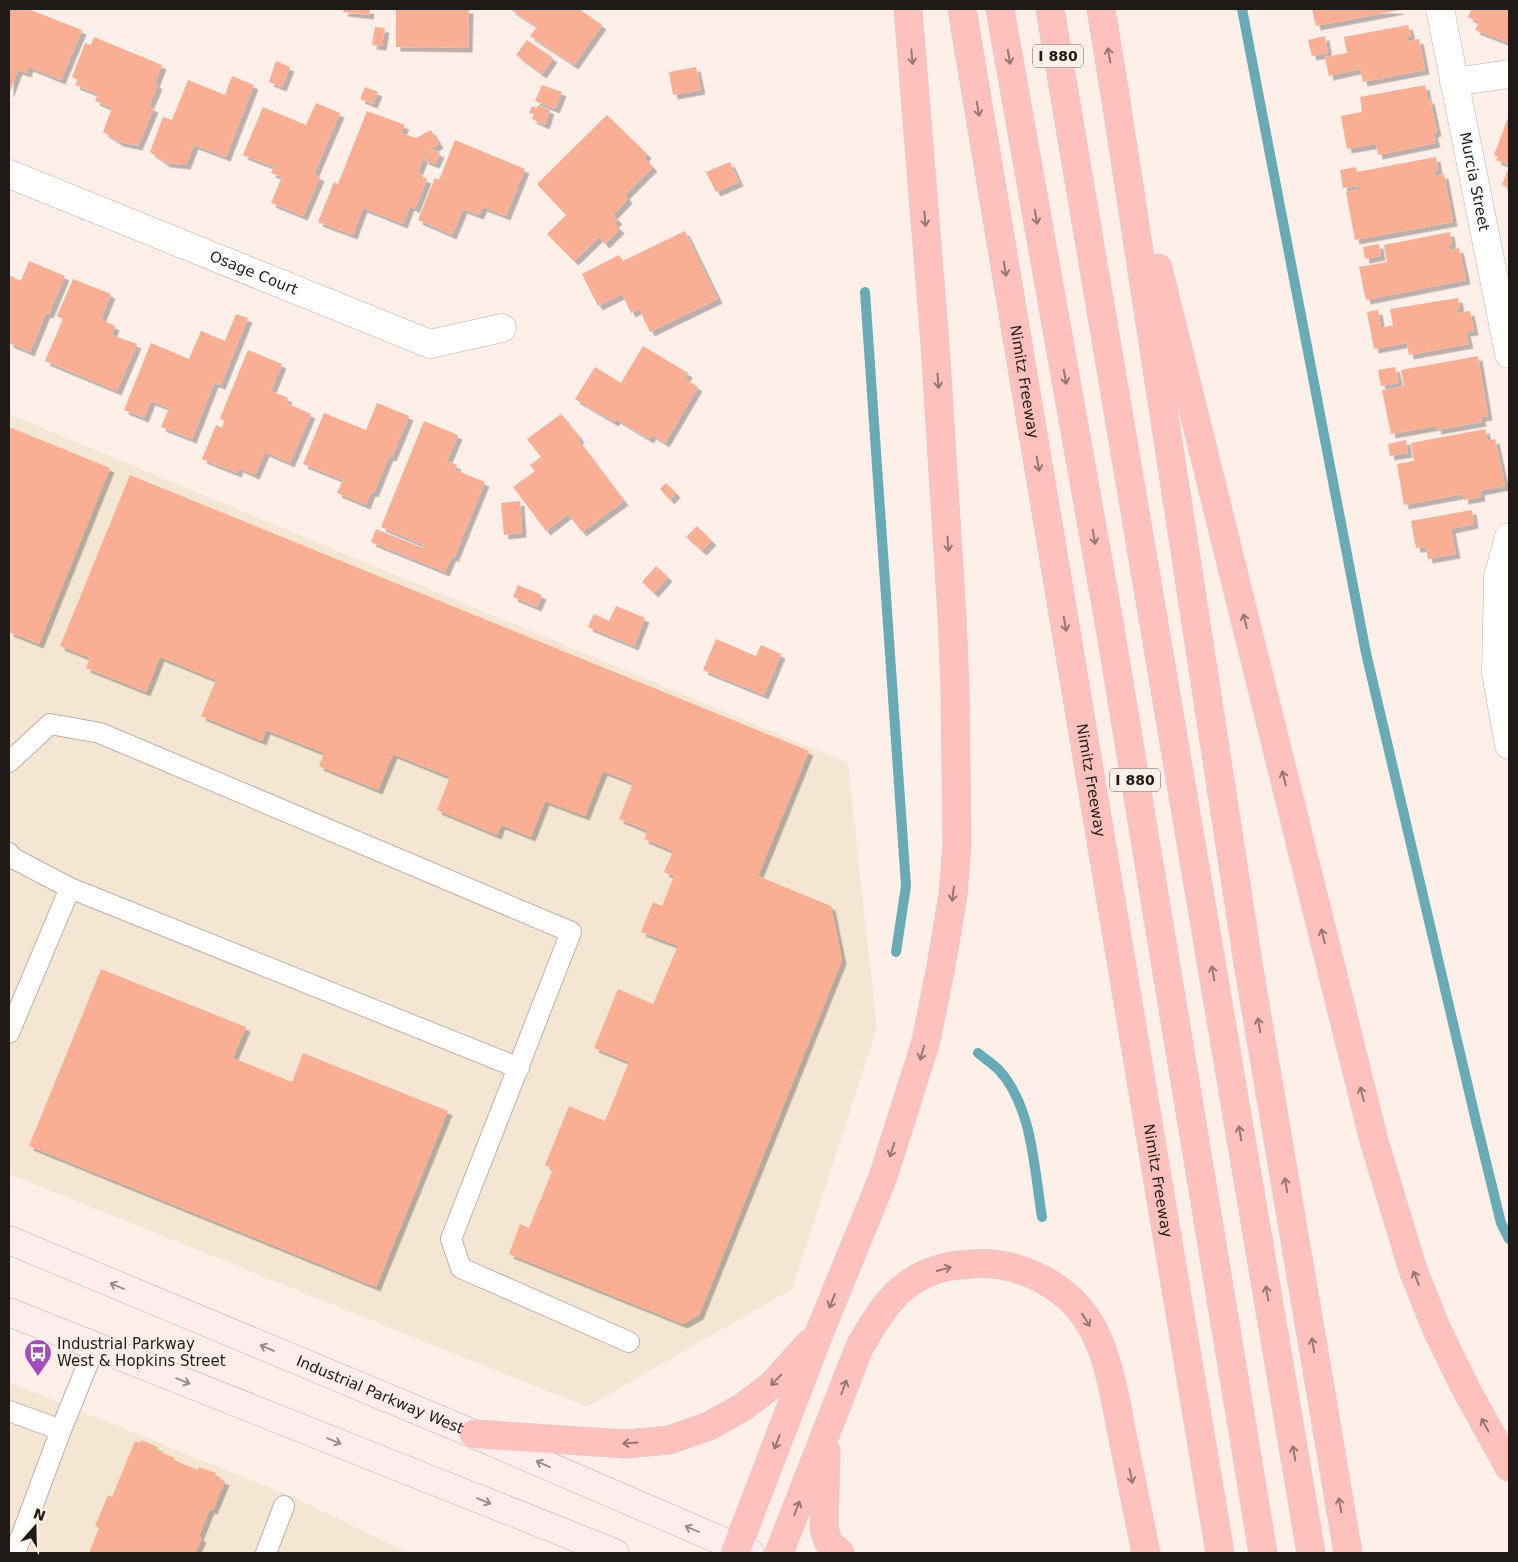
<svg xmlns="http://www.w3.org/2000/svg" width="1518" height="1562" font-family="'DejaVu Sans',sans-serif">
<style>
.industrial{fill:#f5e6d3}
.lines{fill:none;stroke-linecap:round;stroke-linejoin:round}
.stream{stroke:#68abb6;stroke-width:10}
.building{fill:#faaf94;filter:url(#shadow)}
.lane-casing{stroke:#bdb0aa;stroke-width:22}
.street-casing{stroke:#bdb0aa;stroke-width:29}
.secondary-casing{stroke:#bdb0aa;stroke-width:29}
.highway-casing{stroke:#d2d1d1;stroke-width:29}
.lane{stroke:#fff;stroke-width:20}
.street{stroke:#fff;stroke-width:28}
.secondary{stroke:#ffecec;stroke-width:28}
.highway{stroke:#ffc1be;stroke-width:28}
.oneway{stroke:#9a7673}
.oneway2{stroke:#9a8e8d}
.labels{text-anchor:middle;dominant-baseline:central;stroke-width:4;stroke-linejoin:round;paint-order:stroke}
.shield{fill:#feefe9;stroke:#625a57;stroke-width:1}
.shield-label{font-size:14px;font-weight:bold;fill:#1f1a18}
.street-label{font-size:15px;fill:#1f1a18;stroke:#feefe9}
.poi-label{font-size:15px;fill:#1f1a18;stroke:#feefe9;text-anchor:start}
</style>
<defs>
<filter id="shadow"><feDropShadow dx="4.5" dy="4.5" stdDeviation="0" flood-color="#0004"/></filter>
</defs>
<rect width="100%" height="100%" fill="#feefe9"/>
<g class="industrial">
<polygon points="9,414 848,763 877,1028 792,1289 587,1407 9,1174"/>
<polygon points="9,1382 293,1497 409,1553 9,1553"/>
</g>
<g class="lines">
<g class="stream">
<polyline points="1242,9 1366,653 1476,1121 1501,1223 1509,1239"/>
<polyline points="865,292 906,886 896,952"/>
<path d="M978 1053C984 1058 993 1064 999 1070 1033 1108 1034 1169 1042 1217"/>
</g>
</g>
<g class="building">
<polygon points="10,9 28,9 82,30 61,80 29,67 27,73 18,70 9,94 9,13"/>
<polygon points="344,9 370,9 369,15 343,12"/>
<polygon points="396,9 469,9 468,48 396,47"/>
<polygon points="510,9 579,9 602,25 574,65 530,36 537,27"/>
<polygon points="1312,9 1399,9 1400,10 1316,26"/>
<polygon points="1471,9 1509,9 1509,43 1475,30 1479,22 1468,17"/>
<polygon points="1408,25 1411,36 1406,37 1407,41 1419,39 1425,70 1363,82 1360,69 1329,76 1325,57 1347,53 1344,37"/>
<polygon points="375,27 385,28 382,46 372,45"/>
<polygon points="1325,36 1328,53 1312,56 1308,40"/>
<polygon points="94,37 162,65 155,83 158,85 149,106 154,108 138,146 119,142 103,132 112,108 95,101 98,94 75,85 78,80 72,77 85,43 91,45"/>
<polygon points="527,40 553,58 542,74 516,55"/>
<polygon points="276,61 290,67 282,87 269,82"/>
<polygon points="696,67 701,90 673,95 669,72"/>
<polygon points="232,76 254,85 226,157 194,145 186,165 166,163 150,152 163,117 172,120 188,80 225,95"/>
<polygon points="542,85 562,92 555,109 535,101"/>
<polygon points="1425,85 1428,100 1430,99 1437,132 1433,133 1436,143 1378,155 1376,144 1347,149 1341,116 1362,112 1360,97"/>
<polygon points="365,87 378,92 373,104 360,99"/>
<polygon points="316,103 340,113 314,174 320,177 303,216 271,203 282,177 271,173 274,167 243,155 263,107 306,125"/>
<polygon points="538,105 550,110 545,125 532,119 534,114 529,113 532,106 537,108"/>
<polygon points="367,111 405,125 401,133 416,138 431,130 439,144 431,149 440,153 435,164 424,160 428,150 424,152 425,154 418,172 423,175 421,177 427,179 415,209 410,206 403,224 363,208 353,235 318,222 334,182 338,184"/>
<polygon points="607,115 647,154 644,158 653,167 625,195 628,199 613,215 618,220 614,223 620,229 605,244 599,237 574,261 547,234 566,215 537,184"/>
<polygon points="1509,115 1509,165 1496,160 1498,157 1494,155"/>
<polygon points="455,140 525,169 506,216 483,207 479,215 463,209 452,235 418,220 435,178 439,180"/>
<polygon points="1436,157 1438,170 1434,171 1435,176 1444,174 1453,222 1355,240 1346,192 1360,189 1360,186 1343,188 1340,170 1356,167 1357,172"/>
<polygon points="730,162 739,182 716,192 706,172"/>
<polygon points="1509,167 1509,188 1502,185"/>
<polygon points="685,231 718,299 650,332 639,309 631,313 622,294 598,306 582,274 619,255 623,261"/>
<polygon points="1450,232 1452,246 1448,246 1449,250 1459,248 1466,280 1366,300 1359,267 1387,262 1384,245"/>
<polygon points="1379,244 1381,256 1365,259 1363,247"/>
<polygon points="29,261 65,276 49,314 46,313 30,352 9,343 9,275 21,281"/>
<polygon points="73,279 111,294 101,319 115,326 112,335 137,344 117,391 45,361 63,319 57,316"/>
<polygon points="1458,298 1460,308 1456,309 1457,313 1470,311 1474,331 1466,332 1469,344 1409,355 1407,343 1374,349 1367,312 1378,310 1381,328 1393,325 1390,309"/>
<polygon points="236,314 248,318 221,385 214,383 192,439 161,427 169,408 151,401 144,418 124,410 151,343 189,359 201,331 225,341"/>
<polygon points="643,346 688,373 685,379 698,387 665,443 652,435 649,439 616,419 614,422 575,399 595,367 621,383"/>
<polygon points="248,350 282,364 271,391 288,398 286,403 311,414 290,463 265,452 255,475 239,468 237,473 202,459 216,425 222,428 224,421 220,418"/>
<polygon points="1478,356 1488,416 1481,417 1482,422 1437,430 1436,426 1391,434 1382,390 1404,386 1401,370"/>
<polygon points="1395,367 1399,383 1381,386 1378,370"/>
<polygon points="377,403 409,416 392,457 389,456 374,493 371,492 366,505 337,493 343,480 303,464 324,413 366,430"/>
<polygon points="561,414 580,438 578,440 624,501 582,532 568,514 546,531 513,487 535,471 530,465 541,457 527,439"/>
<polygon points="424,421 458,435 447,461 457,465 455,470 485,482 454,558 452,556 445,572 371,542 376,529 423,548 424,545 381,527"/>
<polygon points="9,427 110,468 39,644 9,632"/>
<polygon points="1485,429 1488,441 1495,439 1505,486 1480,491 1481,497 1464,500 1463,494 1404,505 1397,464 1414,461 1411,443"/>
<polygon points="1406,440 1408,453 1390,456 1388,444"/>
<polygon points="130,475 809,751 758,876 831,906 842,960 699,1315 683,1324 509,1254 520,1224 529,1228 553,1169 545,1165 569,1106 605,1121 629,1062 594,1048 618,989 653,1004 678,946 641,932 653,902 662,906 674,876 664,872 673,851 644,839 648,831 619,819 633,783 603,771 585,816 545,801 531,837 501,825 497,835 437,810 450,777 393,754 378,790 319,766 324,753 266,730 262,741 201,716 216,680 160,657 146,692 86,668 90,658 60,646"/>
<polygon points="666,483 676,493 670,500 660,489"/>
<polygon points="520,501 522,533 504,535 501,503"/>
<polygon points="1472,510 1474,524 1451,529 1456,554 1428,559 1426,547 1416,548 1411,521"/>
<polygon points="697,526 712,541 702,551 686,537"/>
<polygon points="656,566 668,577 654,593 642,582"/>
<polygon points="518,585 542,595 537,607 513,597"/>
<polygon points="616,606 645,618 634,646 588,627 594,614 609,621"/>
<polygon points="716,639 756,656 761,645 781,654 764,695 703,670"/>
<polygon points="101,969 246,1027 233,1058 292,1082 303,1053 448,1111 376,1287 29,1146"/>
<polygon points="141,1440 158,1447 156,1450 175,1458 174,1460 198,1470 199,1467 216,1473 215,1477 225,1481 213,1510 210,1509 199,1536 202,1538 195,1553 89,1553 99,1528 95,1526 108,1495 112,1497 135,1441 140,1443"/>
</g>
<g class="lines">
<defs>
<g id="lane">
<polyline points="9,762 50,724 100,733 571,932 451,1239 461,1268 629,1342"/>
<polyline points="9,853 9,856 70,888 519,1068"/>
<polyline points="9,1033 70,888"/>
<polyline points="9,1411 61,1430"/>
<polyline points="15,1553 61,1430 95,1346"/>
<polyline points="266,1553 284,1506"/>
</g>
<g id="street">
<path id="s1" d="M1440 9 1509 354"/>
<polyline points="1454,82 1509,74"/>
<path id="s2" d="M9 174 430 344 502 328"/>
<polyline points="1509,537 1498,577 1496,673 1509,745"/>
</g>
<g id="secondary">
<path id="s3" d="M9 1240 474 1434 750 1553"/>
<polyline points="9,1312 615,1553"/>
</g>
<g id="highway">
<path id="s4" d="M962 9 1220 1553"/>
<polyline points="1000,9 1110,628 1263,1553"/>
<polyline points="1050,9 1311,1553"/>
<polyline points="1101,9 1116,101 1248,963 1348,1553"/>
<polyline points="1158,268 1374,1141 1413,1270 1437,1330 1467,1391 1509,1467"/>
<polyline points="474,1434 626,1444 669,1440 709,1426 743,1407 773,1384 809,1344"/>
<polyline points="826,1451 824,1529 829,1543 840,1553"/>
<polyline points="735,1553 820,1331 883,1177 926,1041 941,966 953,895 957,845 955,690 952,616 935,344 908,9"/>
<path d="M779 1553 860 1346C882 1308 900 1278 946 1267 954 1265 964 1265 972 1264 1015 1260 1063 1283 1087 1319 1108 1350 1115 1398 1122 1434 1130 1474 1138 1514 1146 1553"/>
</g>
</defs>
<use href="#lane" class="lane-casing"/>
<use href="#street" class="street-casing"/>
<use href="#secondary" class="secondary-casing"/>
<use href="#highway" class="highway-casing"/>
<use href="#lane" class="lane"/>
<use href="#street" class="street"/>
<use href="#secondary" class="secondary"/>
<use href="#highway" class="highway"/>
</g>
<defs><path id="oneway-shaft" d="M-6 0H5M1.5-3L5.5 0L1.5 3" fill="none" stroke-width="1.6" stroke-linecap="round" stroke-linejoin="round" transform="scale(1.25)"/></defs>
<g class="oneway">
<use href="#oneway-shaft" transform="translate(1109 55) rotate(-100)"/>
<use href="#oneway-shaft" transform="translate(912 57) rotate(85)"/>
<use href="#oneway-shaft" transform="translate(1009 57) rotate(80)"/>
<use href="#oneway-shaft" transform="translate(978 109) rotate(80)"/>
<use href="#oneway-shaft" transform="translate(1036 217) rotate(80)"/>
<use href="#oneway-shaft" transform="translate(925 219) rotate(85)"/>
<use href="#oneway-shaft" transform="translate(1005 269) rotate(80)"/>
<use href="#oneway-shaft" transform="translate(1065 377) rotate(80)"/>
<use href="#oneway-shaft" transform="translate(938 381) rotate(86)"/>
<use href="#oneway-shaft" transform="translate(1038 464) rotate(80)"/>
<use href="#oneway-shaft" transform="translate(1094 537) rotate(80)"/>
<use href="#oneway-shaft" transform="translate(948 544) rotate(86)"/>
<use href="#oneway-shaft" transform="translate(1245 621) rotate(-104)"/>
<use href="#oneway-shaft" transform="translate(1065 624) rotate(80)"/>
<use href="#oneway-shaft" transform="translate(1284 778) rotate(-104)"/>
<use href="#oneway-shaft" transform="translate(953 894) rotate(97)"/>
<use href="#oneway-shaft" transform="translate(1323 936) rotate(-104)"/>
<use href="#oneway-shaft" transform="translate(1213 973) rotate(-100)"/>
<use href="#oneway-shaft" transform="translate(1259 1025) rotate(-100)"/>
<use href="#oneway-shaft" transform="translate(922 1053) rotate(106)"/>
<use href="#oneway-shaft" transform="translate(1362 1094) rotate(-104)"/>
<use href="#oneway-shaft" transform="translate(1240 1133) rotate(-100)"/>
<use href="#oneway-shaft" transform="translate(892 1150) rotate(108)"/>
<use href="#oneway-shaft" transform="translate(1286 1185) rotate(-100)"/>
<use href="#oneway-shaft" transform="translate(944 1269) rotate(-15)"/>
<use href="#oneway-shaft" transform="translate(1416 1278) rotate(-112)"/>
<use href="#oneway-shaft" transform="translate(1267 1293) rotate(-100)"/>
<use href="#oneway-shaft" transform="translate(832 1301) rotate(112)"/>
<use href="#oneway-shaft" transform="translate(1086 1320) rotate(58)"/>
<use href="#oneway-shaft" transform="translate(1313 1345) rotate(-100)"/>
<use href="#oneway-shaft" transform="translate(776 1380) rotate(134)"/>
<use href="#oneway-shaft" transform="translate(844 1387) rotate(-69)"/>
<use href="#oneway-shaft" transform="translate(1485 1425) rotate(-118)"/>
<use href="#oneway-shaft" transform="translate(777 1442) rotate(111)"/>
<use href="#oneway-shaft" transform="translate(630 1443) rotate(176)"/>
<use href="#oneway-shaft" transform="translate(1294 1453) rotate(-100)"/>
<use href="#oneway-shaft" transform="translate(1131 1476) rotate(78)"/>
<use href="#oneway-shaft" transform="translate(1340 1505) rotate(-100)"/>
<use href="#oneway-shaft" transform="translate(797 1508) rotate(-69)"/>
</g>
<g class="oneway2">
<use href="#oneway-shaft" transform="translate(117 1286) rotate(-157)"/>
<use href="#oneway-shaft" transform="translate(267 1348) rotate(-157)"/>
<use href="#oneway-shaft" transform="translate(183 1381) rotate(22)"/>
<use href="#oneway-shaft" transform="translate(334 1441) rotate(22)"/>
<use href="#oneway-shaft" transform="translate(543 1464) rotate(-156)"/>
<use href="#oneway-shaft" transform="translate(484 1501) rotate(22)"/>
<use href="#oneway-shaft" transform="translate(692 1529) rotate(-157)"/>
</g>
<defs>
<symbol id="bus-pin" viewBox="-11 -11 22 30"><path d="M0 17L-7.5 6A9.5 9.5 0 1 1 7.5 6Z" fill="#a14cba" stroke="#feefe9"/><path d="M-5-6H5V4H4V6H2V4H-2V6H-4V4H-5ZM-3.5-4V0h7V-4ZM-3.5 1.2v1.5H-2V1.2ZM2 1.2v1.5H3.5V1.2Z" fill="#fff"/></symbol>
</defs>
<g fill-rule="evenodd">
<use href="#bus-pin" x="22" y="1337" width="32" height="43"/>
</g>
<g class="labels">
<g class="shield">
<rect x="1033" y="44.5" width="50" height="23" rx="4"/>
<rect x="1110" y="768.5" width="50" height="23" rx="4"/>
</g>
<g class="shield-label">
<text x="1058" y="56">I 880</text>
<text x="1135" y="780">I 880</text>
</g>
<g class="street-label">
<text stroke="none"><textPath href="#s1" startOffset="176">Murcia Street</textPath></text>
<text stroke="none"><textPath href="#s2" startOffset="264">Osage Court</textPath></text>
<text stroke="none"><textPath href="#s4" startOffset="378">Nimitz Freeway</textPath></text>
<text stroke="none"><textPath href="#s4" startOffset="782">Nimitz Freeway</textPath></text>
<text stroke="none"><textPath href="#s4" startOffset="1188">Nimitz Freeway</textPath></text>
<text stroke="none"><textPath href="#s3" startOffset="402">Industrial Parkway West</textPath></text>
</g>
<g class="poi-label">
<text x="57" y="1344">Industrial Parkway<tspan x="57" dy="17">West &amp; Hopkins Street</tspan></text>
</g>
</g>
<rect width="1518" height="1562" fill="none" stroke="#1f1a18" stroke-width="20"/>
<g transform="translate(35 1527) rotate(20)" stroke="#feefe9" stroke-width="4" paint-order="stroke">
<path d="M0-4L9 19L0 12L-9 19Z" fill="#1f1a18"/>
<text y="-8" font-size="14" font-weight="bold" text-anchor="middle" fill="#1f1a18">N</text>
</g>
</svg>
